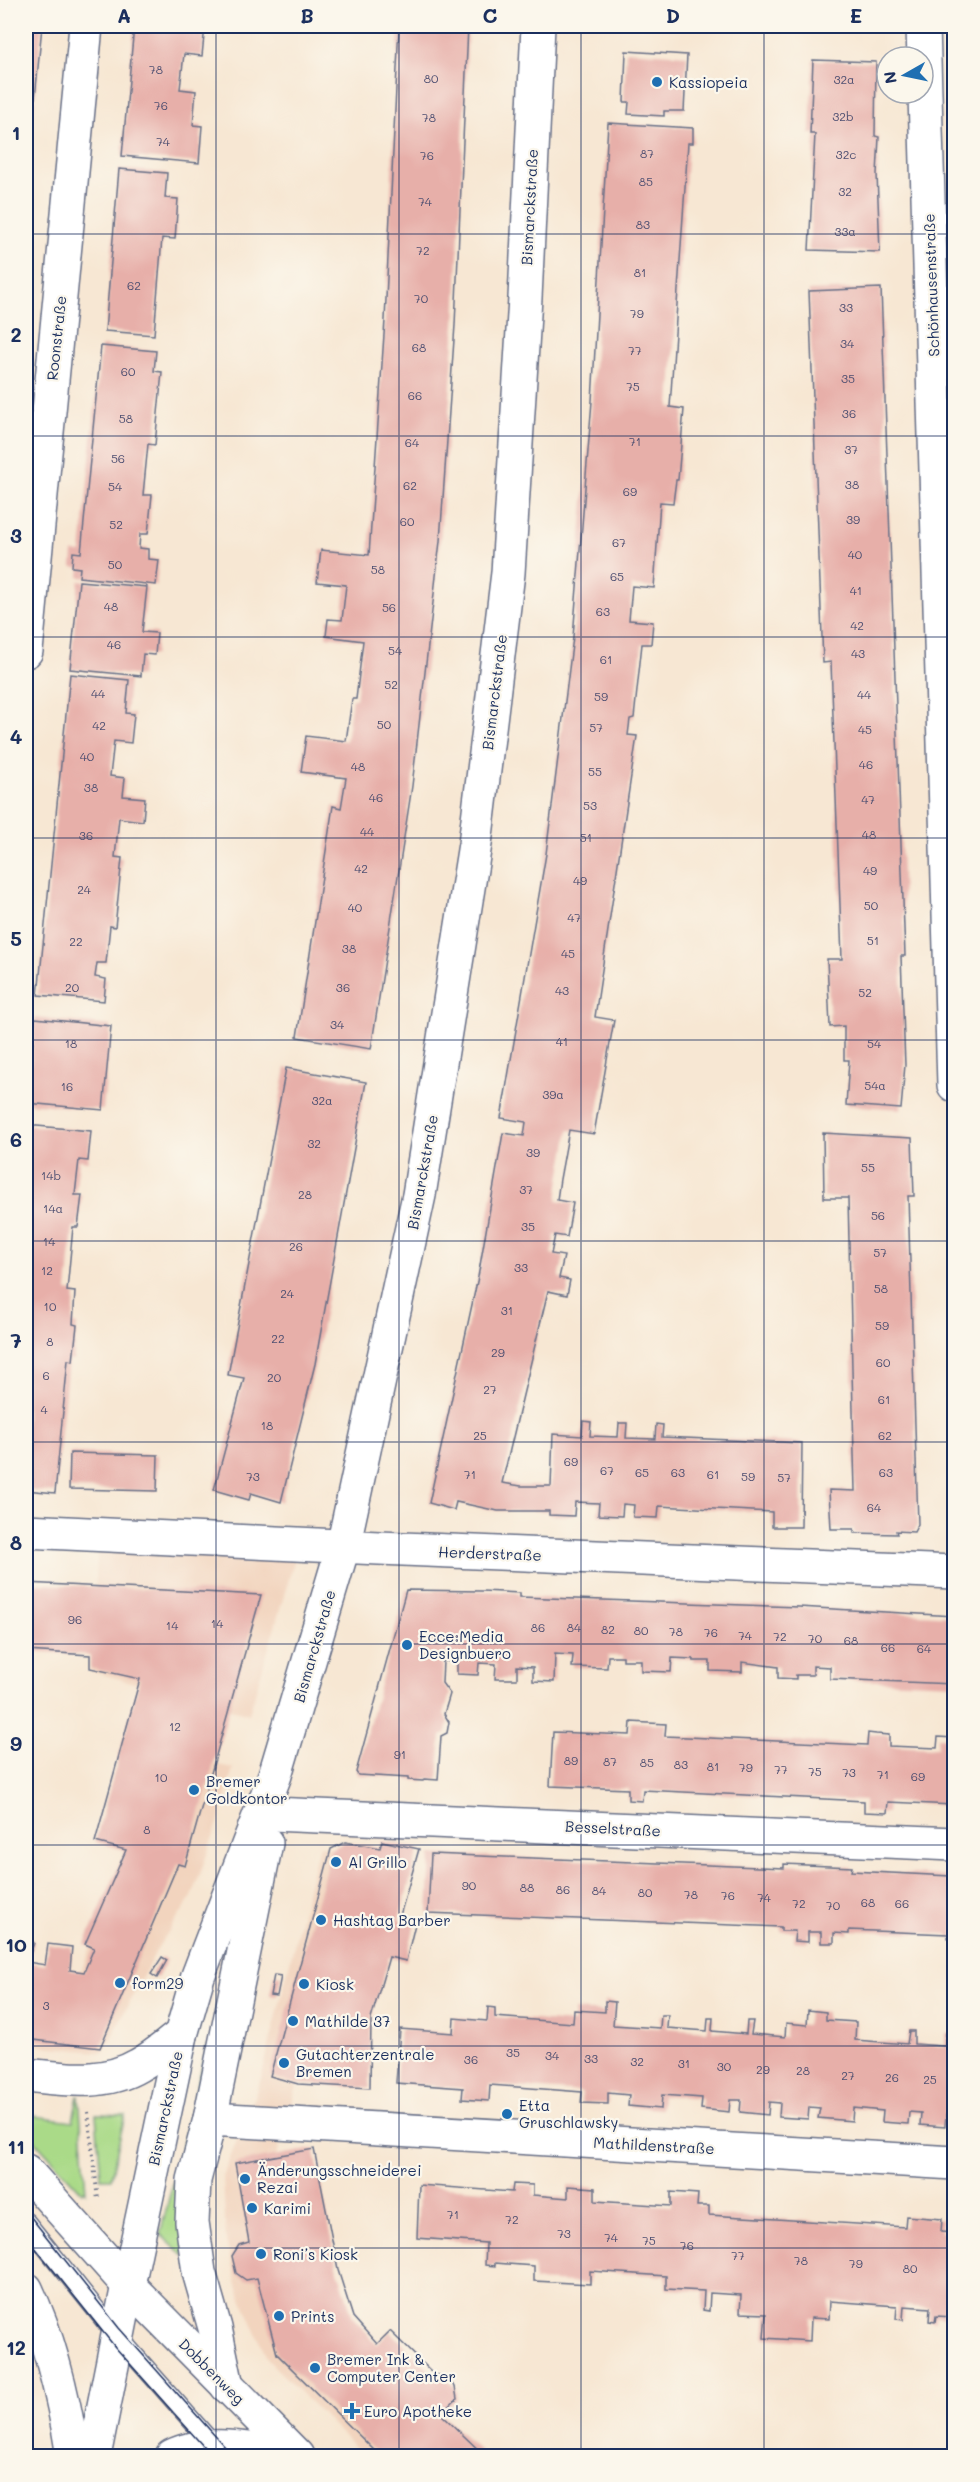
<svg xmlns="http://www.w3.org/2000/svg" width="980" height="2482" font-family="Mali,sans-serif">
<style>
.built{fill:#f2d4be}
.green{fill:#aada88;stroke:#628473;stroke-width:1.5}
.building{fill:#e7afa9}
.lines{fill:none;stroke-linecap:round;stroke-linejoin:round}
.service-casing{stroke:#686f87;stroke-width:21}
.minor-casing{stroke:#686f87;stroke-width:36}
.primary-casing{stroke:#686f87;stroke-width:36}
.path{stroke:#686f87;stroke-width:4;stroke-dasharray:1.5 4.5;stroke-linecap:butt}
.service{stroke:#fff;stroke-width:18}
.minor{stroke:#fff;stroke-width:33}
.primary{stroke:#fff;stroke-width:33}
.tram{stroke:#1b2f5e;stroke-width:1.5}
.grid{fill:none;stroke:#1b2f5e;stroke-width:1.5;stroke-opacity:0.55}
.poi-dot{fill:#1f6fb2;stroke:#fbf7ec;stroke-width:2}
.labels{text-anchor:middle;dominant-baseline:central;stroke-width:4.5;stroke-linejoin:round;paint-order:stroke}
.number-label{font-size:12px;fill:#4e4f71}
.poi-label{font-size:15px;fill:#1b2f5e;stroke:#fbf7ec;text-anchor:start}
.street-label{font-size:15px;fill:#1b2f5e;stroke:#fbf7ec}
.neatline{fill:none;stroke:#1b2f5e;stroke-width:2}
.grid-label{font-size:20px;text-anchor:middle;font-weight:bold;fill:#1b2f5e}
</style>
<rect width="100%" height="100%" fill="#fbf7ec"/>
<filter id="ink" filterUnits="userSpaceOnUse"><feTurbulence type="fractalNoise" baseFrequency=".0167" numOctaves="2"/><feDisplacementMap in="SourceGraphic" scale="12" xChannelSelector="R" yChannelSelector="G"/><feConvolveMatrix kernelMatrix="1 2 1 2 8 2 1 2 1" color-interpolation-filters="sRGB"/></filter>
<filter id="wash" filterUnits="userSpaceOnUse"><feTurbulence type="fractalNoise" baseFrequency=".008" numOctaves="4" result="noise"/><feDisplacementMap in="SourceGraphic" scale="24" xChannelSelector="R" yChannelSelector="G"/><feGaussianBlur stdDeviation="1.35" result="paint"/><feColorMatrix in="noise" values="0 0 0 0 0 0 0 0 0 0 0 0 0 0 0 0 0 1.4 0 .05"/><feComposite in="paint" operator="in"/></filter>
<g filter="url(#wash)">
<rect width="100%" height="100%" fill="#f7e7d3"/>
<g class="built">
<polygon points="98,1547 296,1555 249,1714 90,1671"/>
<polygon points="154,1752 233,1768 221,1814 192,1897 158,1947 103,2053 26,2044 26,1977 77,1982 127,1854"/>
<polygon points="319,1845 363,1855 268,2187 299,2328 424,2456 364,2456 268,2360 238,2289 226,2241 223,2176 261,2079"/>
</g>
<g class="green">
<polygon points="209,2044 184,2256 160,2234 207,2046"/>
<polygon points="78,2096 79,2096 86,2192 84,2190 82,2192 26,2131 26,2115 73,2121"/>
<polygon points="96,2114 125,2115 111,2178 101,2178"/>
</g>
<g id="blocks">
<g class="building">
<polygon points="26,26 42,26 27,181 26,181"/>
<polygon points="134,26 205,26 202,56 184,54 180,89 196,91 193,125 202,126 199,163 122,156"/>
<polygon points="399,26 468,26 455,325 440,541 412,786 371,1049 297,1037 333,806 341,808 346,778 301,772 306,736 346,741 352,699 356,699 363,641 326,636 328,619 342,620 346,585 317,582 321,550 369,555 385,320"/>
<polygon points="626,51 687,55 684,111 664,111 664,116 628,114 629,102 624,102"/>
<polygon points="813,60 876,62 875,136 879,137 877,174 880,252 809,250 815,134 810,134"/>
<polygon points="608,123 693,128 693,143 688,143 670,407 684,409 678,480 676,480 673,503 660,502 654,588 632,586 629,620 653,622 651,644 642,644 634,718 630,719 628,735 637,736 595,1017 614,1020 594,1134 569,1130 560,1179 557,1200 573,1203 567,1237 555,1235 551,1254 564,1256 559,1278 570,1280 567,1295 548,1291 502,1483 521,1486 551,1486 553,1434 582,1436 583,1421 591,1422 590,1436 618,1437 619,1423 627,1423 626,1438 655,1439 656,1424 663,1425 662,1437 802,1443 801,1527 772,1527 772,1512 659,1506 658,1518 633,1517 634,1505 623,1504 622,1516 598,1515 599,1503 575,1502 574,1516 549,1515 549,1511 498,1511 456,1502 454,1510 429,1503 478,1277 503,1133 524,1136 526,1122 501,1118 546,854 573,637 592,401"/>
<polygon points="119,169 167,173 165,198 178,199 175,239 162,238 154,335 105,331"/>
<polygon points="881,288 905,956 901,956 905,1065 901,1109 846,1105 849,1060 844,1060 844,1026 830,1027 827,959 842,959 831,662 823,663 809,291"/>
<polygon points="101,346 156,351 154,371 162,372 155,445 148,444 143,495 152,495 148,534 140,534 139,548 148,549 148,559 159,560 156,585 79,577 80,568 72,567 73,552 81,553"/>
<polygon points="79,581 147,587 142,632 157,633 155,655 143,654 141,676 70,669"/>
<polygon points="70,674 129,680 126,713 134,714 131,743 114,741 110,776 125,778 123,796 145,798 143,821 119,818 115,857 122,858 115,927 110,926 106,963 97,963 95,977 106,979 104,1001 38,995"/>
<polygon points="35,1018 111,1026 103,1110 27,1103"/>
<polygon points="286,1068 366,1082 315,1364 281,1502 251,1493 249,1500 214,1490 244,1378 228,1375"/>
<polygon points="26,1125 91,1131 88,1161 79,1160 75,1195 82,1195 78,1227 73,1227 67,1291 75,1292 73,1324 77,1325 73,1361 68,1360 55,1493 26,1490"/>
<polygon points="823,1133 912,1138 914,1196 908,1196 918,1524 914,1532 896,1531 897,1534 854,1533 854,1529 831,1529 829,1490 855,1491 854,1454 848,1198 824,1198"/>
<polygon points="70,1453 158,1455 157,1491 69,1489"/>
<polygon points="26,1583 261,1595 185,1866 178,1864 100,2048 26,2039 26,1934 34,1943 27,1962 45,1965 48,1944 72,1947 70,1970 84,1972 94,1948 85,1944 126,1850 95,1842 140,1679 90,1668 90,1655 26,1651"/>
<polygon points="406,1590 482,1591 520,1593 520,1597 799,1607 954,1616 954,1684 830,1679 830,1667 813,1666 813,1675 796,1675 796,1679 778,1678 778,1667 742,1662 742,1672 710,1671 710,1661 693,1661 693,1659 672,1658 671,1672 641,1671 641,1660 623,1660 623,1656 608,1656 607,1668 572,1667 573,1655 555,1654 554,1682 533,1681 533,1667 517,1666 517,1679 495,1679 496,1664 479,1663 478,1675 457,1674 457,1662 443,1661 442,1683 450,1694 444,1714 449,1722 447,1733 441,1736 438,1780 424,1779 423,1781 408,1780 408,1778 358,1775 356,1772"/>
<polygon points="631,1722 666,1724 665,1736 867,1745 868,1733 876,1734 889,1735 889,1746 937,1748 938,1737 954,1738 954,1805 888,1802 887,1813 864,1812 864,1801 643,1790 642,1801 628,1800 628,1789 550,1786 553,1732 630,1735"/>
<polygon points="382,1841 419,1849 399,1919 415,1924 406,1961 389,1957 371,2019 370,2088 298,2084 270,2076 331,1849 345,1842 380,1848"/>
<polygon points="431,1854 784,1868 784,1864 852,1867 851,1871 951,1876 951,1884 954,1884 954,1938 948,1938 948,1934 849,1930 849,1934 834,1933 834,1943 821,1943 821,1932 808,1932 808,1942 794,1941 795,1931 781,1931 781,1927 428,1913"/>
<polygon points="162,1957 167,1960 157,1978 151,1974"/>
<polygon points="274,1975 281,1976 277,1996 270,1995"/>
<polygon points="605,2001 615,2002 613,2025 660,2028 661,2015 668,2015 667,2028 707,2031 708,2018 713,2018 712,2031 746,2034 747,2021 753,2021 751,2034 785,2037 786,2023 807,2025 808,2010 826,2012 826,2020 856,2022 855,2040 907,2044 909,2031 914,2031 914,2044 945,2046 946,2033 953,2033 954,2115 946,2114 945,2127 920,2125 921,2113 909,2112 908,2124 882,2122 883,2111 853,2108 852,2121 818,2118 820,2108 809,2107 808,2119 779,2117 780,2103 769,2102 768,2115 740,2112 741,2100 730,2100 729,2112 701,2109 702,2098 662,2095 661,2109 628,2106 629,2095 608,2093 608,2104 581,2103 582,2092 490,2085 489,2101 462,2099 463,2088 396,2083 400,2029 453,2033 454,2018 487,2021 488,2007 495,2008 495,2017 573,2023 574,2010 605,2012"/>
<polygon points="314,2149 338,2270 353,2317 377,2344 390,2331 434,2374 443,2376 455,2387 457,2399 441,2414 485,2456 380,2456 277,2354 257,2278 246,2280 236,2273 232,2256 239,2245 249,2242 235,2163"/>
<polygon points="513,2184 533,2185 533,2195 568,2198 568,2186 595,2188 595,2201 671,2206 671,2192 698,2194 697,2206 709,2206 709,2215 905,2227 906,2216 942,2219 941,2232 954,2233 954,2317 936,2316 935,2322 929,2321 930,2308 904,2306 903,2320 896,2319 897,2306 830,2301 829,2319 811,2318 810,2341 764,2338 766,2314 740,2313 741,2295 710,2293 709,2311 703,2310 704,2291 666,2289 666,2276 590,2271 590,2284 534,2281 534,2266 495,2263 495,2266 485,2265 486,2243 417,2238 419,2185 512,2192"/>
</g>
</g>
</g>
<g filter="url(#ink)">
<use href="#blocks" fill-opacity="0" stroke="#686f87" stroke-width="1.5"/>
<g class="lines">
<defs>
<polyline id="service" points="26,2222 118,2337 217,2449"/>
<g id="minor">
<polyline points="923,26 954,1085"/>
<polyline points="26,651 86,26"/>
<polyline points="26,1531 379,1548 954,1572"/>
<polyline points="272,1814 954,1844"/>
<polyline points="210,2119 954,2163"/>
</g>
<g id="primary">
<path d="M26 2075C64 2079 104 2086 139 2065 154 2057 167 2045 181 2035"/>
<polyline points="26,2171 128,2285 297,2456"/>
<path d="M26 2289C51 2341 64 2399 73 2456"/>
<polyline points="227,2386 215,2328 199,2272 192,2222 194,2180 210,2119 266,1843"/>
<polyline points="94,2456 128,2285 181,2035 198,1976 275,1775 343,1547 419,1195 475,844 508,573 525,298 538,26"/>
<path d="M172 2456C208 2438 257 2451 295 2455"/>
</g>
</defs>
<use href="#service" class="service-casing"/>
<use href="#minor" class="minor-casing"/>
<use href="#primary" class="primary-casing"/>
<polyline class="path" points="88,2112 98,2200"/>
<use href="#service" class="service"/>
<use href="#minor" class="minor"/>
<use href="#primary" class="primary"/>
<g class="tram">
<polyline points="26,2211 119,2328 233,2456"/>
<polyline points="26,2236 115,2347 212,2456"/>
</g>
</g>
</g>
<path class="grid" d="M216 26V2456M399 26V2456M581 26V2456M764 26V2456M26 234H954M26 436H954M26 637H954M26 838H954M26 1040H954M26 1241H954M26 1442H954M26 1644H954M26 1845H954M26 2046H954M26 2248H954"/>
<g class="poi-dot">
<circle cx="657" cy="82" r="6"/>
<circle cx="407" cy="1645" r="6"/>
<circle cx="194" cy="1790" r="6"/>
<circle cx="336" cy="1862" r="6"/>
<circle cx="321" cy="1920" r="6"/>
<circle cx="120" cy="1983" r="6"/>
<circle cx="304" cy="1984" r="6"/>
<circle cx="293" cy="2021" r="6"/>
<circle cx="284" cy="2063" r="6"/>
<circle cx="507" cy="2114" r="6"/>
<circle cx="245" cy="2179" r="6"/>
<circle cx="252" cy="2208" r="6"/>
<circle cx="261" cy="2254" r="6"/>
<circle cx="279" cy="2316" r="6"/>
<circle cx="315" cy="2368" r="6"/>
<path d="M349 2402h6v6h6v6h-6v6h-6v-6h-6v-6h6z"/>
</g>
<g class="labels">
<g class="number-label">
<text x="156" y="69">78</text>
<text x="431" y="78">80</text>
<text x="844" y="79">32a</text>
<text x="161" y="105">76</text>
<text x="843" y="116">32b</text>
<text x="429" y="117">78</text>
<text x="163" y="141">74</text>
<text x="647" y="153">87</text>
<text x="846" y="154">32c</text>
<text x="427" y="155">76</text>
<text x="646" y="181">85</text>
<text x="845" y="191">32</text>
<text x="425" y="201">74</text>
<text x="643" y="224">83</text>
<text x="845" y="231">33a</text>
<text x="423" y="250">72</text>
<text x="640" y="272">81</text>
<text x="134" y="285">62</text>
<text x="421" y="298">70</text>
<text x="846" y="307">33</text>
<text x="637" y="313">79</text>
<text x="847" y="343">34</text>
<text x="419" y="347">68</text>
<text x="635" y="350">77</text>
<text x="128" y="371">60</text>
<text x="848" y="378">35</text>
<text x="633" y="386">75</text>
<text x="415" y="395">66</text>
<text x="849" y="413">36</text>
<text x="126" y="418">58</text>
<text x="635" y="441">71</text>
<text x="412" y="442">64</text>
<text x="851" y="449">37</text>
<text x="118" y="458">56</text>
<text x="852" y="484">38</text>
<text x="410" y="485">62</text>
<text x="115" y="486">54</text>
<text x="630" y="491">69</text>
<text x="853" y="519">39</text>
<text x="407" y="521">60</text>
<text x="116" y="524">52</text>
<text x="619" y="542">67</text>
<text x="855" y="554">40</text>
<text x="115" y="564">50</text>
<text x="378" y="569">58</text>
<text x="617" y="576">65</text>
<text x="856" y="590">41</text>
<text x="111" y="606">48</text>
<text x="389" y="607">56</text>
<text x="603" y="611">63</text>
<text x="857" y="625">42</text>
<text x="114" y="644">46</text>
<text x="395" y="650">54</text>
<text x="858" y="653">43</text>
<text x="606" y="659">61</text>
<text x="391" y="684">52</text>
<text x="98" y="693">44</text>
<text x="864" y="694">44</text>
<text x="601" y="696">59</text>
<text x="384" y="724">50</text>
<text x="99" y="725">42</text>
<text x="596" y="727">57</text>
<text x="865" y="729">45</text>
<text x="87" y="756">40</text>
<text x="866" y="764">46</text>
<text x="358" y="766">48</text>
<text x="595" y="771">55</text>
<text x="91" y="787">38</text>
<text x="376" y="797">46</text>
<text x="868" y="799">47</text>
<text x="590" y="805">53</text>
<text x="367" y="831">44</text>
<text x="869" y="834">48</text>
<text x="86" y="835">36</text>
<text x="586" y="837">51</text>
<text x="361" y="868">42</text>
<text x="870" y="870">49</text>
<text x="580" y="880">49</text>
<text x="84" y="889">24</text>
<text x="871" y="905">50</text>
<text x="355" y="907">40</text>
<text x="574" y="917">47</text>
<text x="873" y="940">51</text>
<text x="76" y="941">22</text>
<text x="349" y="948">38</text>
<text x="568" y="953">45</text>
<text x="72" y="987">20</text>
<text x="343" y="987">36</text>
<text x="562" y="990">43</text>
<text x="865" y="992">52</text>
<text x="337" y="1024">34</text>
<text x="562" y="1041">41</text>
<text x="71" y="1043">18</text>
<text x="874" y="1043">54</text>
<text x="875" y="1085">54a</text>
<text x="67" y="1086">16</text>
<text x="553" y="1094">39a</text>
<text x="322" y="1100">32a</text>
<text x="314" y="1143">32</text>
<text x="533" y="1152">39</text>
<text x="868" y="1167">55</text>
<text x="51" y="1175">14b</text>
<text x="526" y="1189">37</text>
<text x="305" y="1194">28</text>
<text x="53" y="1208">14a</text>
<text x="878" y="1215">56</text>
<text x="528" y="1226">35</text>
<text x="49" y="1241">14</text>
<text x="296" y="1246">26</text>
<text x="880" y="1252">57</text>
<text x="521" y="1267">33</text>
<text x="47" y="1270">12</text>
<text x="881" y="1288">58</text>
<text x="287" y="1293">24</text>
<text x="50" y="1306">10</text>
<text x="507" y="1310">31</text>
<text x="882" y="1325">59</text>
<text x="278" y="1338">22</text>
<text x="50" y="1341">8</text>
<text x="498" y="1352">29</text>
<text x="883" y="1362">60</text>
<text x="46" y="1375">6</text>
<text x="274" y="1377">20</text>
<text x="490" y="1389">27</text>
<text x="884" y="1399">61</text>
<text x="44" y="1409">4</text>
<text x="267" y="1425">18</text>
<text x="480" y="1435">25</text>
<text x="885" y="1435">62</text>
<text x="571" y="1461">69</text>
<text x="607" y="1470">67</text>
<text x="642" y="1472">65</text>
<text x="678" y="1472">63</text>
<text x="886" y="1472">63</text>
<text x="470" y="1474">71</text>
<text x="713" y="1474">61</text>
<text x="253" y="1476">73</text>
<text x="748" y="1476">59</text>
<text x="784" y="1477">57</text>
<text x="874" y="1507">64</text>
<text x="75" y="1619">96</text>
<text x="217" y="1623">14</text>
<text x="172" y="1625">14</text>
<text x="538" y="1627">86</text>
<text x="574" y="1627">84</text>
<text x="608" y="1629">82</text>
<text x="641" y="1630">80</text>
<text x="676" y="1631">78</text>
<text x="711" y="1632">76</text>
<text x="745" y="1635">74</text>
<text x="780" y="1636">72</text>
<text x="815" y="1638">70</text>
<text x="851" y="1640">68</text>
<text x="888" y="1647">66</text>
<text x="924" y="1648">64</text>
<text x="175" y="1726">12</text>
<text x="400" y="1754">91</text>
<text x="571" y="1760">89</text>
<text x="610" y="1761">87</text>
<text x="647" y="1762">85</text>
<text x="681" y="1764">83</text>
<text x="713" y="1766">81</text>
<text x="746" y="1767">79</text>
<text x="781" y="1769">77</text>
<text x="815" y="1771">75</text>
<text x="849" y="1772">73</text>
<text x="883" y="1774">71</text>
<text x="918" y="1776">69</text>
<text x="161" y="1777">10</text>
<text x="147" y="1829">8</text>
<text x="469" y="1885">90</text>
<text x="527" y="1887">88</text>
<text x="563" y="1889">86</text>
<text x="599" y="1890">84</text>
<text x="645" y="1892">80</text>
<text x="691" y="1894">78</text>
<text x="728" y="1895">76</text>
<text x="764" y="1897">74</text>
<text x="868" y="1902">68</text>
<text x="799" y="1903">72</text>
<text x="902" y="1903">66</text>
<text x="833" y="1905">70</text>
<text x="46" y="2005">3</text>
<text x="513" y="2052">35</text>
<text x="552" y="2055">34</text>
<text x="591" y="2058">33</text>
<text x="471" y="2059">36</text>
<text x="637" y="2061">32</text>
<text x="684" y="2063">31</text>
<text x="724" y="2066">30</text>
<text x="763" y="2069">29</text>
<text x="803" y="2070">28</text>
<text x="848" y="2075">27</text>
<text x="892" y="2077">26</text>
<text x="930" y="2079">25</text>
<text x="453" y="2214">71</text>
<text x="512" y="2219">72</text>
<text x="564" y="2233">73</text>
<text x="611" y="2237">74</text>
<text x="649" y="2240">75</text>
<text x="687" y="2245">76</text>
<text x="738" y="2255">77</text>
<text x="801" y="2260">78</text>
<text x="856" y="2263">79</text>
<text x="910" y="2268">80</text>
</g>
<g class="poi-label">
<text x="669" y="82">Kassiopeia</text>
<text x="419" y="1636">Ecce:Media<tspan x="419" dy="17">Designbuero</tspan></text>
<text x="206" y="1781">Bremer<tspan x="206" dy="17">Goldkontor</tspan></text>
<text x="348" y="1862">Al Grillo</text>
<text x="333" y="1920">Hashtag Barber</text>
<text x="132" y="1983">form29</text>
<text x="316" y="1984">Kiosk</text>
<text x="305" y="2021">Mathilde 37</text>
<text x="296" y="2054">Gutachterzentrale<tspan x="296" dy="17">Bremen</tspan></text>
<text x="519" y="2105">Etta<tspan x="519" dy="17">Gruschlawsky</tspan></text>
<text x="257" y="2170">Änderungsschneiderei<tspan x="257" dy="17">Rezai</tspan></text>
<text x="264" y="2208">Karimi</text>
<text x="273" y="2254">Roniʼs Kiosk</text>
<text x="291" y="2316">Prints</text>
<text x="327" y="2359">Bremer Ink &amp;<tspan x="327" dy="17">Computer Center</tspan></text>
<text x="364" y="2411">Euro Apotheke</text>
</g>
<g class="street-label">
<text transform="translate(529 207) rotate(-87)">Bismarckstraße</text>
<text transform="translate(931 285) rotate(-92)">Schönhausenstraße</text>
<text transform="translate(56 338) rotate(-84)">Roonstraße</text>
<text transform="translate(494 692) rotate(-83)">Bismarckstraße</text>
<text transform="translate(422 1172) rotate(-80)">Bismarckstraße</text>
<text transform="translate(490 1553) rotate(2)">Herderstraße</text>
<text transform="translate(314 1646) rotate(-74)">Bismarckstraße</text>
<text transform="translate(613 1828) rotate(3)">Besselstraße</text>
<text transform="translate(165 2108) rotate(-78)">Bismarckstraße</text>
<text transform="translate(654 2145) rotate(3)">Mathildenstraße</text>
<text transform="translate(212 2371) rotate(45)">Dobbenweg</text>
</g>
</g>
<rect width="980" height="2482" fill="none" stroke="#fbf7ec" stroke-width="66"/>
<g transform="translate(905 75) rotate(261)"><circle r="28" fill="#fbf7ec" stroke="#a1a7b3" stroke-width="1.5"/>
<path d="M0-4.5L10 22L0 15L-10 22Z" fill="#1f6fb2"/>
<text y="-9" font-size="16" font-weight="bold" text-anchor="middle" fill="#1b2f5e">N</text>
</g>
<rect x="33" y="33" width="914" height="2416" class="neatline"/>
<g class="grid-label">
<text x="124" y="23">A</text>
<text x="307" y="23">B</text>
<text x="490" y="23">C</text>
<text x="673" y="23">D</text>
<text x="856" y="23">E</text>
<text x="16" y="140">1</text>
<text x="16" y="342">2</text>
<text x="16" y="543">3</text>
<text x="16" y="744">4</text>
<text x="16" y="946">5</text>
<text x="16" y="1147">6</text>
<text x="16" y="1348">7</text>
<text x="16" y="1550">8</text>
<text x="16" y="1751">9</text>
<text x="16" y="1952">10</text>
<text x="16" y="2154">11</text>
<text x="16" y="2355">12</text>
</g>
</svg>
